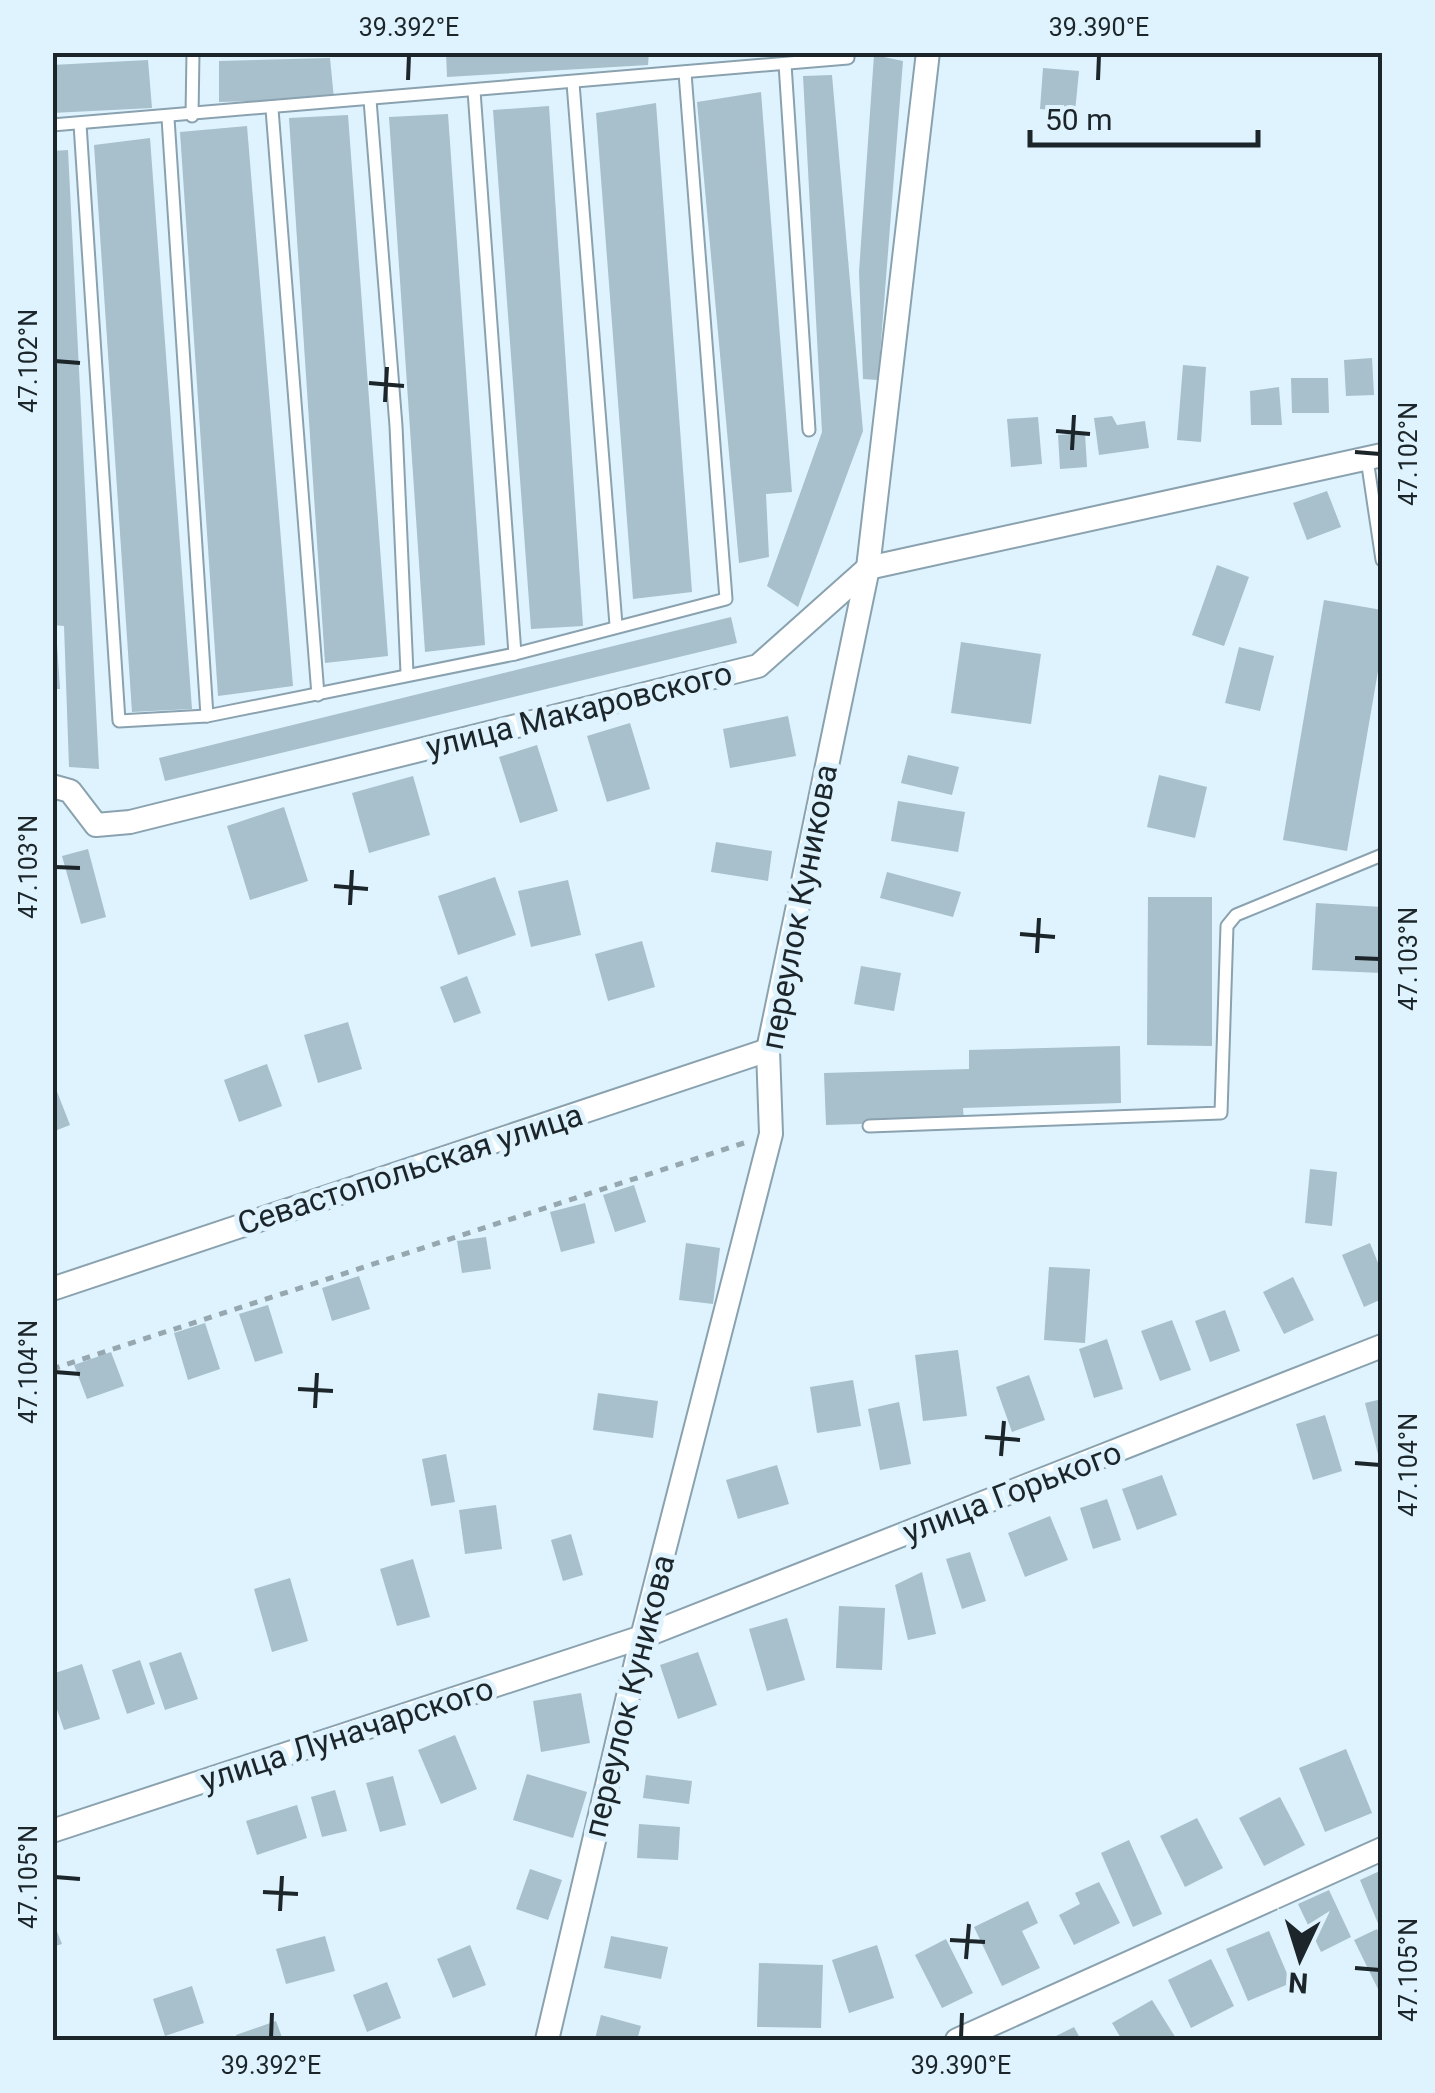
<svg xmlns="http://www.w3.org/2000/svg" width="1435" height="2093" font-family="Roboto,sans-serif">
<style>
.building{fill:#a7c0cc}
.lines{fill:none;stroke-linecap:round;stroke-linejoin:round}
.service-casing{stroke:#8aa2af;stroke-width:15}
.minor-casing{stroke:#8aa2af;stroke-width:26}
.path{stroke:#96a7af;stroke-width:5;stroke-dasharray:8 8;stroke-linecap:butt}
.service{stroke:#fff;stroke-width:11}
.minor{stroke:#fff;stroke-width:22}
.ticks{fill:none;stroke:#1c252a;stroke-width:4}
.labels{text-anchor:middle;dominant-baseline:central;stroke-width:10;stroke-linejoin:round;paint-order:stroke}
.street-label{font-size:32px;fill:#1c252a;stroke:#def3fd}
.neatline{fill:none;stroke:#1c252a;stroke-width:4}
.ticks-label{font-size:25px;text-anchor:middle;fill:#1c252a}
</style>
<rect width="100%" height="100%" fill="#def3fd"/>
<g class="building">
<polygon points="446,52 649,52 648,65 447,77"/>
<polygon points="874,55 903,61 878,380 863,379 859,272"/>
<polygon points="330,58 334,99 219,102 219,61"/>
<polygon points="148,60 152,108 52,113 52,65"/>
<polygon points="1043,68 1079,71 1075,112 1040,109"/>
<polygon points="832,75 863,431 798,607 767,586 822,432 803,76"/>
<polygon points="761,92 792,492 766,494 769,557 739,563 697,102"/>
<polygon points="656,103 692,592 633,599 596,113"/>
<polygon points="549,106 583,626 531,629 493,110"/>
<polygon points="448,114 485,645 425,652 389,117"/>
<polygon points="348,115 388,656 325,663 289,118"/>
<polygon points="247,126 293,686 218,696 180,132"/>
<polygon points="150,138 192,709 132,712 94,145"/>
<polygon points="68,150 99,769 69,767 64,626 52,625 52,151"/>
<polygon points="1372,358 1374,395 1346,396 1344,360"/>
<polygon points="1183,365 1206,367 1201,442 1177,440"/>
<polygon points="1291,378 1328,378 1329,413 1292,413"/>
<polygon points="1279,387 1282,425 1251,425 1250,391"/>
<polygon points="1112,416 1117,425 1145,421 1149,448 1099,455 1094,418"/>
<polygon points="1038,417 1042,464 1011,467 1007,419"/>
<polygon points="1085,433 1087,467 1060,469 1058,435"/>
<polygon points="1327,491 1341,527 1307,540 1293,503"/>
<polygon points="1217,565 1249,577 1224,646 1192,635"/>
<polygon points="1324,600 1382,610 1382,648 1347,851 1283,840"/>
<polygon points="731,617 737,643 165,781 159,758"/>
<polygon points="56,629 60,689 52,689 52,630"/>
<polygon points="961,642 1041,654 1031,724 951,713"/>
<polygon points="1239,647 1274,656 1260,711 1225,703"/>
<polygon points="788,716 796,756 730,768 723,729"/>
<polygon points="630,723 650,789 607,802 587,736"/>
<polygon points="537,745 558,811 520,823 499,757"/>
<polygon points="908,755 959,767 952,795 901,783"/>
<polygon points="1159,775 1207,787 1195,838 1147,827"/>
<polygon points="413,776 430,835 369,853 352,793"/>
<polygon points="898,801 965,812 958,852 891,841"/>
<polygon points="284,807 308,881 250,900 227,826"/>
<polygon points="716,842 772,851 768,881 711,872"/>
<polygon points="88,849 106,917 81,924 62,856"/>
<polygon points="887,872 961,892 953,917 880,898"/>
<polygon points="495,877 516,935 458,955 438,896"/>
<polygon points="568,880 581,935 531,947 518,891"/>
<polygon points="1148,897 1212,897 1212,1046 1147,1045"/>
<polygon points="1316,903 1382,907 1382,973 1312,970"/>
<polygon points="642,941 655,987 608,1001 595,954"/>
<polygon points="861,966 901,973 894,1011 854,1004"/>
<polygon points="467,976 481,1013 454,1023 440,987"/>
<polygon points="348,1022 362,1069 318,1083 304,1035"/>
<polygon points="1120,1046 1121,1103 963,1108 964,1121 826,1125 824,1073 969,1069 969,1050"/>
<polygon points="267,1064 282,1106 239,1122 224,1080"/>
<polygon points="56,1089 70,1125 52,1132 52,1090"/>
<polygon points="1310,1169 1337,1172 1332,1226 1305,1223"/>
<polygon points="634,1185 646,1222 615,1232 603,1195"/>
<polygon points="585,1203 595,1243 561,1252 550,1212"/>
<polygon points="486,1237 491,1269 462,1273 457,1241"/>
<polygon points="686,1243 720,1248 713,1304 679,1300"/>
<polygon points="1370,1243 1382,1273 1382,1299 1364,1307 1342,1255"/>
<polygon points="1049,1267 1090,1269 1085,1343 1044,1340"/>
<polygon points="359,1276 370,1309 332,1321 322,1288"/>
<polygon points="1293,1277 1314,1320 1284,1334 1263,1292"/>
<polygon points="268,1305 283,1353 255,1362 239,1314"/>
<polygon points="1225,1310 1240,1351 1210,1362 1195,1321"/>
<polygon points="1172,1320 1191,1370 1160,1381 1141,1331"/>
<polygon points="205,1323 220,1369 188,1380 174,1333"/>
<polygon points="1107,1339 1123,1389 1094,1398 1079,1349"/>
<polygon points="958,1350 967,1416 923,1421 915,1355"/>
<polygon points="111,1352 124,1386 87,1399 74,1365"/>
<polygon points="1029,1375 1045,1420 1012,1432 996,1387"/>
<polygon points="853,1380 861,1426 817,1433 810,1387"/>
<polygon points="598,1393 658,1401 653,1438 593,1430"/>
<polygon points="1382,1399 1382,1465 1381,1466 1365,1403"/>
<polygon points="899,1402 911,1464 880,1470 868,1409"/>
<polygon points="1325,1415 1342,1471 1313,1480 1296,1424"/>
<polygon points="446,1454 455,1502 431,1506 422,1459"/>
<polygon points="777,1465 789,1504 738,1519 726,1480"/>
<polygon points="1162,1475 1177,1515 1137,1530 1122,1489"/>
<polygon points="1107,1499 1121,1540 1093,1549 1080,1508"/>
<polygon points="496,1505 502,1549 465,1554 459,1510"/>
<polygon points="1050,1516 1068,1560 1025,1577 1008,1533"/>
<polygon points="571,1534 583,1575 563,1581 551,1540"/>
<polygon points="970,1552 986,1601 962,1609 946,1559"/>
<polygon points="413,1559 430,1617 397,1626 380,1569"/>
<polygon points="922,1572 936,1634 908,1640 895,1585"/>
<polygon points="290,1578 308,1641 272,1652 254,1589"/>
<polygon points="839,1606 885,1608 882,1670 836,1668"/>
<polygon points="787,1618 805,1680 767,1691 749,1629"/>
<polygon points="181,1652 198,1699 165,1710 149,1663"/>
<polygon points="698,1652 717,1705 678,1719 660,1665"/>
<polygon points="140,1660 155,1704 127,1714 112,1670"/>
<polygon points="82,1664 100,1719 64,1730 52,1695 52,1674"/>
<polygon points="581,1693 590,1743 541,1752 533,1701"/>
<polygon points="455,1735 477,1789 441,1804 418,1750"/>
<polygon points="1346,1749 1372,1813 1325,1832 1299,1768"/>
<polygon points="527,1774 587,1792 573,1838 513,1820"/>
<polygon points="646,1775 692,1781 689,1804 643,1798"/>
<polygon points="393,1776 406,1825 380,1832 366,1783"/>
<polygon points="335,1790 347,1831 322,1837 311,1797"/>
<polygon points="1280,1797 1305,1845 1264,1866 1239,1818"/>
<polygon points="297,1805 307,1838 257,1855 246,1821"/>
<polygon points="1197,1818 1223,1868 1185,1887 1160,1836"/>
<polygon points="639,1824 680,1827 678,1860 637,1858"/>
<polygon points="1129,1840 1162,1914 1133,1927 1101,1853"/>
<polygon points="530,1869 562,1880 548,1920 516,1909"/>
<polygon points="1382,1870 1382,1933 1360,1880"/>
<polygon points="1099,1882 1120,1923 1074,1945 1059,1915 1080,1904 1075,1893"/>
<polygon points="1329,1890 1351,1937 1321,1952 1298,1904"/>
<polygon points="1028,1901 1038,1923 1022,1931 1040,1968 1002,1986 974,1927"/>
<polygon points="52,1919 62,1944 52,1947"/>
<polygon points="1377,1929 1382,1940 1382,1986 1378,1989 1354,1940"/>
<polygon points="1269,1931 1291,1983 1248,2001 1226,1949"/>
<polygon points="325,1936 335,1971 286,1984 276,1949"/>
<polygon points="611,1936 668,1947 661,1979 604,1968"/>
<polygon points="946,1939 973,1993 942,2008 915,1955"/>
<polygon points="470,1945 486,1985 453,1998 437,1959"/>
<polygon points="877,1945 894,1998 849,2013 832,1960"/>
<polygon points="1211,1959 1234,2006 1191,2028 1168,1980"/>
<polygon points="759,1963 823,1965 821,2028 757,2027"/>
<polygon points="387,1982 401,2018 367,2032 353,1995"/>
<polygon points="192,1986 204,2023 165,2036 153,1999"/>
<polygon points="1152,2000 1177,2040 1122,2040 1112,2023"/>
<polygon points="601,2015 641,2026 637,2040 595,2039"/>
<polygon points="276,2021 283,2040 238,2040 236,2035"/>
<polygon points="1074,2027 1081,2040 1048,2040"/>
</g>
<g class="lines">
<defs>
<g id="service">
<polyline points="785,64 809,430"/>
<polyline points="573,83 616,625"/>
<polyline points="474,91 515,654"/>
<polyline points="370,100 396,426 407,673"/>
<polyline points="272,109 318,695"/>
<polyline points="192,116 193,52"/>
<polyline points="168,118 207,716 515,654 726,599 685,73"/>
<polyline points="80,124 119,721 207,716"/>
<polyline points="52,125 848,58"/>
<polyline points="1367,459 1382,560"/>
<polyline points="869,1126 1221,1113 1227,926 1236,915 1382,855"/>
</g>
<g id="minor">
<polyline points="52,786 70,791 96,825 130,822 758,666 868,568 1382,455"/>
<polyline points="52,1289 768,1050"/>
<polyline points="52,1831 642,1637 1382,1346"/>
<polyline points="547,2040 642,1637 771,1134 768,1050 868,568 928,52"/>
<polyline points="957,2040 1382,1849"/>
</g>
</defs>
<use href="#service" class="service-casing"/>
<use href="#minor" class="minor-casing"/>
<polyline class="path" points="52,1369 744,1143"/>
<use href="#service" class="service"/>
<use href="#minor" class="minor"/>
</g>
<path class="ticks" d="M408 80 409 55M1098 80 1099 55M55 361 80 363M369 383 404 386M385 402 387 367M1056 431 1090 434M1072 450 1074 415M1355 452 1380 454M55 867 80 868M334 886 368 889M350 905 352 870M1020 934 1055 937M1037 953 1039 918M1355 958 1380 959M55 1372 80 1374M298 1389 333 1391M315 1408 317 1373M985 1437 1020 1440M1001 1456 1004 1421M1355 1463 1380 1465M55 1877 80 1879M263 1892 298 1894M280 1911 282 1876M950 1940 985 1942M966 1959 969 1924M1355 1968 1380 1970M271 2038 272 2013M961 2038 962 2013"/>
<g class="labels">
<g class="street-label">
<text transform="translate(579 710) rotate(-14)">улица Макаровского</text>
<text transform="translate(799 907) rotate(-79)">переулок Куникова</text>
<text transform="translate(410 1169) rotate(-18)">Севастопольская улица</text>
<text transform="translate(1012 1492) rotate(-21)">улица Горького</text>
<text transform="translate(629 1696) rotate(-76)">переулок Куникова</text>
<text transform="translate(347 1734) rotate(-18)">улица Луначарского</text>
</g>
</g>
<rect width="1435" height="2093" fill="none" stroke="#def3fd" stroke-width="110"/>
<g transform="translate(1300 1958) rotate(184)" stroke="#def3fd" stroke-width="8" paint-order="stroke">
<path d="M0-8L18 38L0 25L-18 38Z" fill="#1c252a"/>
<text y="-15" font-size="28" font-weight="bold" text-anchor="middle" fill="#1c252a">N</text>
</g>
<path d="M1030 130v15h228v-15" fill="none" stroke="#1c252a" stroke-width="5"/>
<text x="1045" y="130" font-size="30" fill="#1c252a" stroke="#def3fd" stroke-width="8" paint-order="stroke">50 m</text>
<rect x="55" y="55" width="1325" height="1983" class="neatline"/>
<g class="ticks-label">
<text x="409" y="36">39.392°E</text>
<text x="1099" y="36">39.390°E</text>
<text transform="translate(28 361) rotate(-90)" y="9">47.102°N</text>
<text transform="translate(1408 454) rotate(-90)" y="9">47.102°N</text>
<text transform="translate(28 867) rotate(-90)" y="9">47.103°N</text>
<text transform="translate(1408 959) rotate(-90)" y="9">47.103°N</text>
<text transform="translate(28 1372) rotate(-90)" y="9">47.104°N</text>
<text transform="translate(1408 1465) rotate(-90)" y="9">47.104°N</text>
<text transform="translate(28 1877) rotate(-90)" y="9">47.105°N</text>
<text transform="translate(1408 1970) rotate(-90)" y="9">47.105°N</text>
<text x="271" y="2074">39.392°E</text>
<text x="961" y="2074">39.390°E</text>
</g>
</svg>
